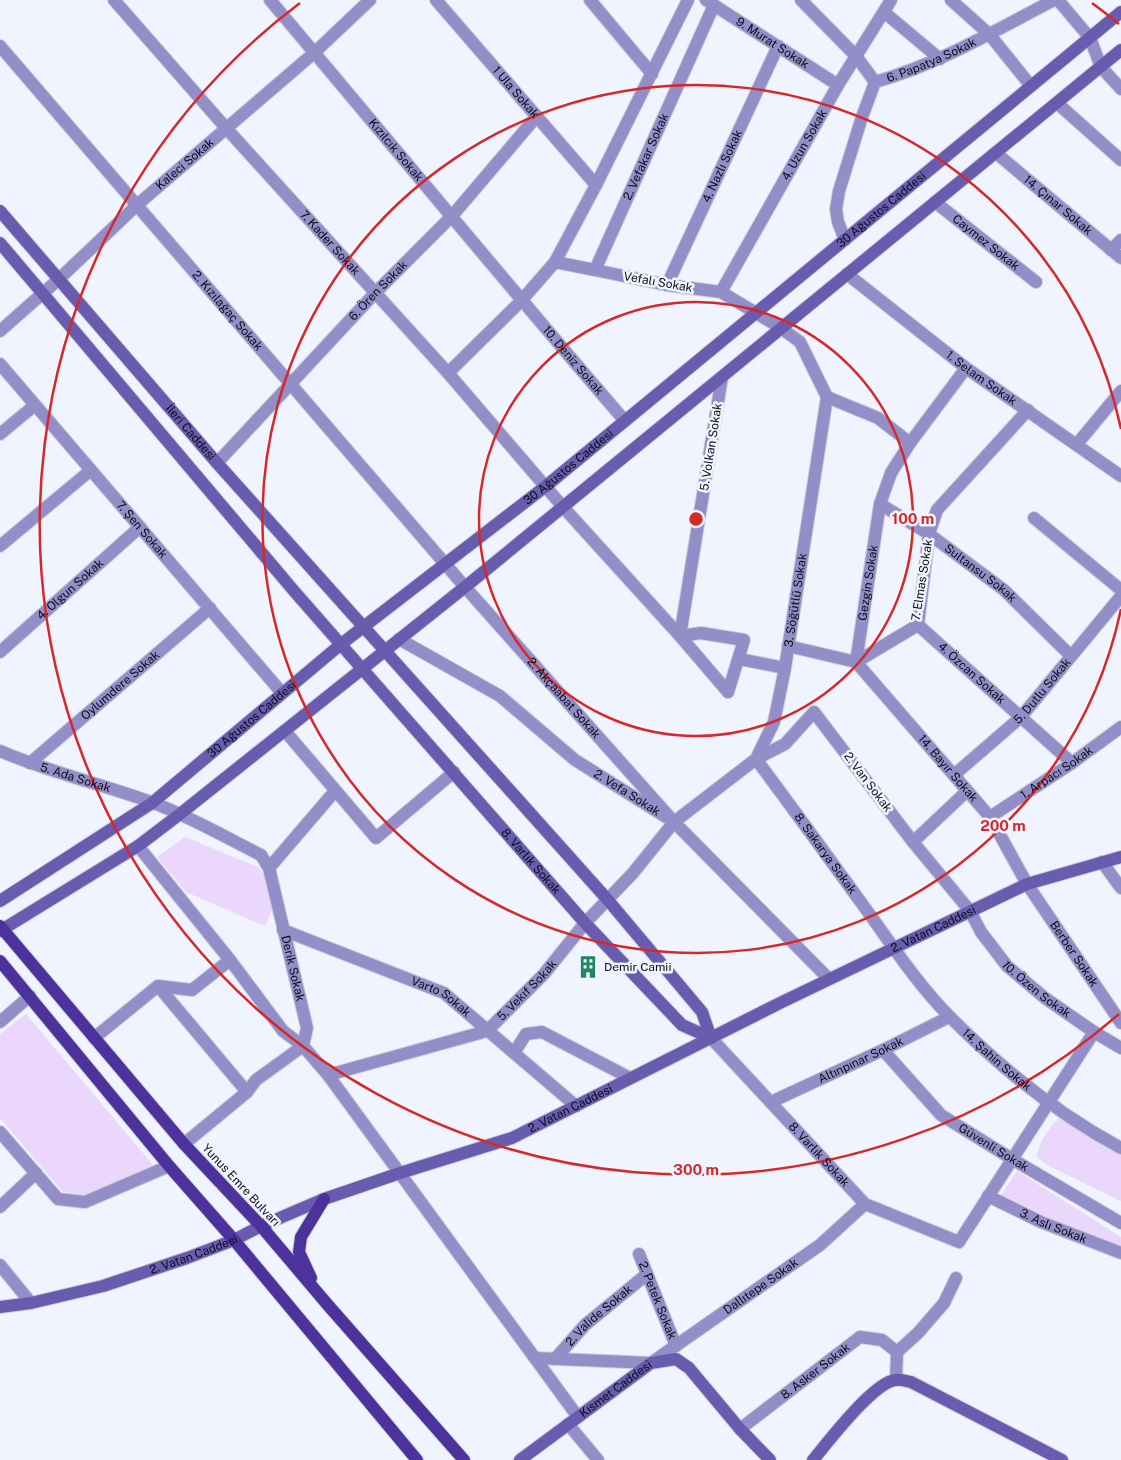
<svg xmlns="http://www.w3.org/2000/svg" width="1121" height="1460" font-family="'Public Sans',sans-serif">
<style>
.green{fill:#ebd7fc}
.lines{fill:none;stroke-linecap:round;stroke-linejoin:round}
.minor-casing{stroke:#cbcfd9;stroke-width:14}
.tertiary-casing{stroke:#cbcfd9;stroke-width:14}
.secondary-casing{stroke:#cbcfd9;stroke-width:14}
.primary-casing{stroke:#cbcfd9;stroke-width:14}
.minor{stroke:#948ec8;stroke-width:12}
.tertiary{stroke:#948ec8;stroke-width:12}
.secondary{stroke:#695caf;stroke-width:12}
.primary{stroke:#4c339b;stroke-width:12}
.ring{fill:none;stroke:#d62828;stroke-width:2.5}
.labels{text-anchor:middle;dominant-baseline:central;stroke-width:5;stroke-linejoin:round;paint-order:stroke}
.street-label{font-size:12px;fill:#0b0e16;stroke:#f0f4fe}
.poi-label{font-size:12px;fill:#0b0e16;stroke:#f0f4fe;text-anchor:start}
.centre{fill:#d62828;stroke:#f0f4fe;stroke-width:2.5}
.ring-label{font-size:15px;text-anchor:middle;font-weight:bold;fill:#d62828;stroke:#f0f4fe;stroke-width:5;stroke-linejoin:round;paint-order:stroke}
</style>
<rect width="100%" height="100%" fill="#f0f4fe"/>
<g class="green">
<polygon points="185,837 258,867 266,877 272,910 265,926 186,892 157,857"/>
<polygon points="26,1014 153,1165 85,1195 63,1192 0,1118 0,1034"/>
<path d="M1061 1116 1121 1150V1201L1051 1167 1037 1158C1035 1147 1053 1122 1061 1116Z"/>
<polygon points="1017,1171 1121,1237 1121,1249 1100,1242 1001,1195"/>
</g>
<g class="lines">
<defs>
<g id="minor">
<path id="s1" d="M114 0 226 128 448 373 563 507 680 636 728 692"/>
<path id="s2" d="M270 0C388 140 505 282 625 421"/>
<path id="s3" d="M436 0 596 185"/>
<polyline points="590,0 652,74"/>
<path id="s4" d="M706 0 838 85"/>
<polyline points="801,0 856,56 875,82"/>
<polyline points="951,0 989,34 1031,86"/>
<polyline points="1058,0 1090,38 1101,67 1121,89"/>
<polyline points="884,12 940,59"/>
<path id="s5" d="M0 46 465 587 674 822"/>
<polyline points="1057,103 1121,160"/>
<path id="s6" d="M996 153 1121 258"/>
<path id="s7" d="M935 202 1036 282"/>
<path id="s8" d="M845 240 838 222 836 209 839 191 862 117 875 82C939 64 996 30 1054 0"/>
<polyline points="1111,250 1121,240"/>
<path id="s9" d="M555 262 595 270 714 5"/>
<path id="s10" d="M847 274 966 368 1121 476"/>
<path id="s11" d="M667 285 778 46"/>
<path id="s12" d="M721 292 838 85 891 0"/>
<path id="s13" d="M0 331 59 279 137 205 314 53 370 0"/>
<path id="s14" d="M0 364 282 693"/>
<polyline points="448,373 521,301 555,262 596,185 688,0"/>
<polyline points="722,377 680,636 701,633 744,640 728,692"/>
<polyline points="827,397 878,418 910,443"/>
<path id="s15" d="M1028 410 937 510 929 534 918 625 856 662 990 817 1027 884 1121 1023"/>
<polyline points="0,434 35,405"/>
<polyline points="1077,444 1121,391"/>
<path id="s16" d="M217 463 376 292 452 216 537 116"/>
<path id="s17" d="M880 504 929 534 1004 590 1071 656"/>
<polyline points="1034,518 1121,590"/>
<polyline points="0,546 91,470"/>
<path id="s18" d="M918 625 1072 763"/>
<path id="s19" d="M399 639 500 696 575 760 674 822 829 979"/>
<path id="s20" d="M788 646 856 662 880 504 891 473 910 443 966 368"/>
<path id="s21" d="M0 652 140 527"/>
<polyline points="739,659 785,668"/>
<polyline points="285,731 376,838 454,772"/>
<path id="s22" d="M0 751C49 772 101 784 151 802 189 816 225 837 261 855L269 868 307 1028 303 1046 328 1075 578 1417"/>
<path id="s23" d="M30 763 210 608"/>
<path id="s24" d="M954 775 1021 717 1121 596"/>
<path id="s25" d="M990 817 1072 763 1121 727"/>
<polyline points="913,842 967,791"/>
<polyline points="138,846 230,960 283,1031 303,1046 256,1080 247,1092 184,1144"/>
<polyline points="1102,862 1121,888"/>
<polyline points="269,868 335,791"/>
<path id="s26" d="M970 911 913 842 814 712 785 744 756 759C794 810 831 861 868 912 894 948 919 986 950 1017 1001 1068 1057 1114 1121 1148"/>
<path id="s27" d="M283 930 444 993 576 1106"/>
<polyline points="158,986 247,1092"/>
<polyline points="0,1022 30,996"/>
<polyline points="94,1038 158,986 192,990 230,960"/>
<path id="s28" d="M711 1038 865 1204 959 1242 1094 1032"/>
<path id="s29" d="M883 1050 941 1115 1012 1159 1121 1223"/>
<polyline points="514,1053 526,1034 542,1032 630,1078"/>
<path id="s30" d="M328 1075 487 1031 544 974 585 923 633 873 674 822 756 759 774 722 785 668 827 397 800 342 781 328 721 292 667 285 595 270"/>
<path id="s31" d="M771 1102 883 1050 949 1017"/>
<polyline points="0,1132 58,1199 85,1202 169,1166"/>
<path id="s32" d="M988 1196 1041 1222 1121 1253"/>
<polyline points="0,1207 36,1173"/>
<path id="s33" d="M639 1254 676 1346"/>
<polyline points="0,1265 31,1303"/>
<polyline points="897,1352 918,1333 944,1303 956,1278"/>
<path id="s34" d="M535 1358 651 1363 820 1245 865 1204"/>
<path id="s35" d="M555 1359 585 1325 647 1274"/>
<polyline points="568,1424 598,1460"/>
<path id="s36" d="M740 1429 860 1337 882 1340 897 1352 896 1380"/>
</g>
<g id="tertiary">
<path id="s37" d="M970 911 981 932 1007 966 1045 998 1094 1032 1121 1048"/>
</g>
<g id="secondary">
<path id="s38" d="M0 211 217 463 607 899 702 1012 711 1038"/>
<path id="s39" d="M0 243 294 591 585 923 682 1025 711 1038"/>
<path id="s40" d="M0 901 152 803 340 645 546 486 1121 12"/>
<polyline points="0,931 138,846 180,814 465,587 1121,50"/>
<path id="s41" d="M0 1307 31 1303 103 1286 187 1258 234 1240 261 1226 324 1199 400 1173 512 1138 780 1003 1027 884 1121 857"/>
<path id="s42" d="M520 1460 651 1363 676 1359 689 1368 740 1429 770 1460"/>
<path d="M813 1460C828 1442 873 1383 895 1380 900 1379 906 1381 911 1382L1062 1460"/>
</g>
<g id="primary">
<polyline points="0,926 184,1144 261,1226 327,1304 464,1460"/>
<polyline points="0,961 169,1166 234,1240 417,1460"/>
<polyline points="311,1278 299,1252 301,1237 324,1199"/>
</g>
</defs>
<use href="#minor" class="minor-casing"/>
<use href="#tertiary" class="tertiary-casing"/>
<use href="#secondary" class="secondary-casing"/>
<use href="#primary" class="primary-casing"/>
<use href="#minor" class="minor"/>
<use href="#tertiary" class="tertiary"/>
<use href="#secondary" class="secondary"/>
<use href="#primary" class="primary"/>
</g>
<g class="ring">
<circle cx="696" cy="519" r="217"/>
<path d="M1121 609A434 434 0 1 1 1121 429"/>
<path d="M1119 1014A651 651 0 1 1 300 3M1092 3A651 651 0 0 1 1119 24"/>
</g>
<defs>
<symbol id="building-bare" viewBox="-9 -9 18 18"><path d="M-4-6H4V6H1V3H-1V6H-4ZM-2.5-4.3h1.7v1.8h-1.7ZM.8-4.3h1.7v1.8H.8ZM-2.5-1h1.7V.8h-1.7ZM.8-1h1.7V.8H.8Z" fill="#1f8762" stroke="#f0f4fe" stroke-width="2.5" paint-order="stroke"/></symbol>
</defs>
<g fill-rule="evenodd">
<use href="#building-bare" x="572" y="951" width="32" height="32"/>
</g>
<g class="labels">
<g class="street-label">
<text stroke="none"><textPath href="#s4" startOffset="79">9. Murat Sokak</textPath></text>
<text stroke="none"><textPath href="#s8" startOffset="226">6. Papatya Sokak</textPath></text>
<text stroke="none"><textPath href="#s3" startOffset="122">1 Ula Sokak</textPath></text>
<text stroke="none"><textPath href="#s12" startOffset="169">4. Uzun Sokak</textPath></text>
<text stroke="none"><textPath href="#s2" startOffset="196">Kızılcık Sokak</textPath></text>
<text stroke="none"><textPath href="#s9" startOffset="165">2. Vefakar Sokak</textPath></text>
<text stroke="none"><textPath href="#s13" startOffset="249">Kaleci Sokak</textPath></text>
<text stroke="none"><textPath href="#s11" startOffset="131">4. Nazlı Sokak</textPath></text>
<text stroke="none"><textPath href="#s6" startOffset="81">14. Çınar Sokak</textPath></text>
<text stroke="none"><textPath href="#s40" startOffset="1121">30 Ağustos Caddesi</textPath></text>
<text stroke="none"><textPath href="#s7" startOffset="65">Caymez Sokak</textPath></text>
<text stroke="none"><textPath href="#s1" startOffset="325">7. Kader Sokak</textPath></text>
<text transform="translate(658 282) rotate(10)">Vefalı Sokak</text>
<text stroke="none"><textPath href="#s16" startOffset="236">6. Ören Sokak</textPath></text>
<text stroke="none"><textPath href="#s5" startOffset="349">2. Kızılağaç Sokak</textPath></text>
<text stroke="none"><textPath href="#s2" startOffset="471">10. Deniz Sokak</textPath></text>
<text stroke="none"><textPath href="#s10" startOffset="170">1. Selam Sokak</textPath></text>
<text stroke="none"><textPath href="#s38" startOffset="292">İleri Caddesi</textPath></text>
<text transform="translate(711 447) rotate(-81)">5. Volkan Sokak</text>
<text stroke="none"><textPath href="#s40" startOffset="716">30 Ağustos Caddesi</textPath></text>
<text stroke="none"><textPath href="#s14" startOffset="218">7. Şen Sokak</textPath></text>
<text stroke="none"><textPath href="#s17" startOffset="122">Sultansu Sokak</textPath></text>
<text transform="translate(922 580) rotate(-81)">7. Elmas Sokak</text>
<text stroke="none"><textPath href="#s20" startOffset="150">Gezgin Sokak</textPath></text>
<text stroke="none"><textPath href="#s21" startOffset="94">4. Olgun Sokak</textPath></text>
<text stroke="none"><textPath href="#s30" startOffset="714">3. Söğütlü Sokak</textPath></text>
<text stroke="none"><textPath href="#s18" startOffset="72">4. Özcan Sokak</textPath></text>
<text stroke="none"><textPath href="#s23" startOffset="119">Oylumdere Sokak</textPath></text>
<text stroke="none"><textPath href="#s24" startOffset="122">5. Dutlu Sokak</textPath></text>
<text stroke="none"><textPath href="#s5" startOffset="862">2. Akçaabat Sokak</textPath></text>
<text stroke="none"><textPath href="#s40" startOffset="311">30 Ağustos Caddesi</textPath></text>
<text stroke="none"><textPath href="#s15" startOffset="465">14. Bayır Sokak</textPath></text>
<text stroke="none"><textPath href="#s25" startOffset="80">1. Arpacı Sokak</textPath></text>
<text stroke="none"><textPath href="#s22" startOffset="80">5. Ada Sokak</textPath></text>
<text transform="translate(868 782) rotate(53)">2. Van Sokak</text>
<text stroke="none"><textPath href="#s19" startOffset="276">2. Vefa Sokak</textPath></text>
<text stroke="none"><textPath href="#s26" startOffset="446">8. Sakarya Sokak</textPath></text>
<text stroke="none"><textPath href="#s39" startOffset="815">8. Varlık Sokak</textPath></text>
<text stroke="none"><textPath href="#s41" startOffset="1011">2. Vatan Caddesi</textPath></text>
<text stroke="none"><textPath href="#s15" startOffset="690">Berber Sokak</textPath></text>
<text stroke="none"><textPath href="#s22" startOffset="400">Derik Sokak</textPath></text>
<text stroke="none"><textPath href="#s37" startOffset="104">10. Özen Sokak</textPath></text>
<text stroke="none"><textPath href="#s30" startOffset="222">5. Vekıf Sokak</textPath></text>
<text stroke="none"><textPath href="#s27" startOffset="172">Varto Sokak</textPath></text>
<text stroke="none"><textPath href="#s26" startOffset="715">14. Şahin Sokak</textPath></text>
<text stroke="none"><textPath href="#s31" startOffset="99">Altınpınar Sokak</textPath></text>
<text stroke="none"><textPath href="#s41" startOffset="606">2. Vatan Caddesi</textPath></text>
<text stroke="none"><textPath href="#s29" startOffset="149">Güvenli Sokak</textPath></text>
<text stroke="none"><textPath href="#s28" startOffset="159">8. Varlık Sokak</textPath></text>
<text transform="translate(241 1185) rotate(47)">Yunus Emre Bulvarı</text>
<text stroke="none"><textPath href="#s32" startOffset="72">3. Aslı Sokak</textPath></text>
<text stroke="none"><textPath href="#s41" startOffset="201">2. Vatan Caddesi</textPath></text>
<text stroke="none"><textPath href="#s34" startOffset="250">Dallıtepe Sokak</textPath></text>
<text stroke="none"><textPath href="#s33" startOffset="50">2. Petek Sokak</textPath></text>
<text stroke="none"><textPath href="#s35" startOffset="62">2. Valide Sokak</textPath></text>
<text stroke="none"><textPath href="#s36" startOffset="95">8. Asker Sokak</textPath></text>
<text stroke="none"><textPath href="#s42" startOffset="119">Kısmet Caddesi</textPath></text>
</g>
<g class="poi-label">
<text x="604" y="967">Demir Camii</text>
</g>
</g>
<circle cx="696" cy="519" r="8" class="centre"/>
<g class="ring-label">
<text x="913" y="524">100 m</text>
<text x="1003" y="831">200 m</text>
<text x="696" y="1175">300 m</text>
</g>
</svg>
